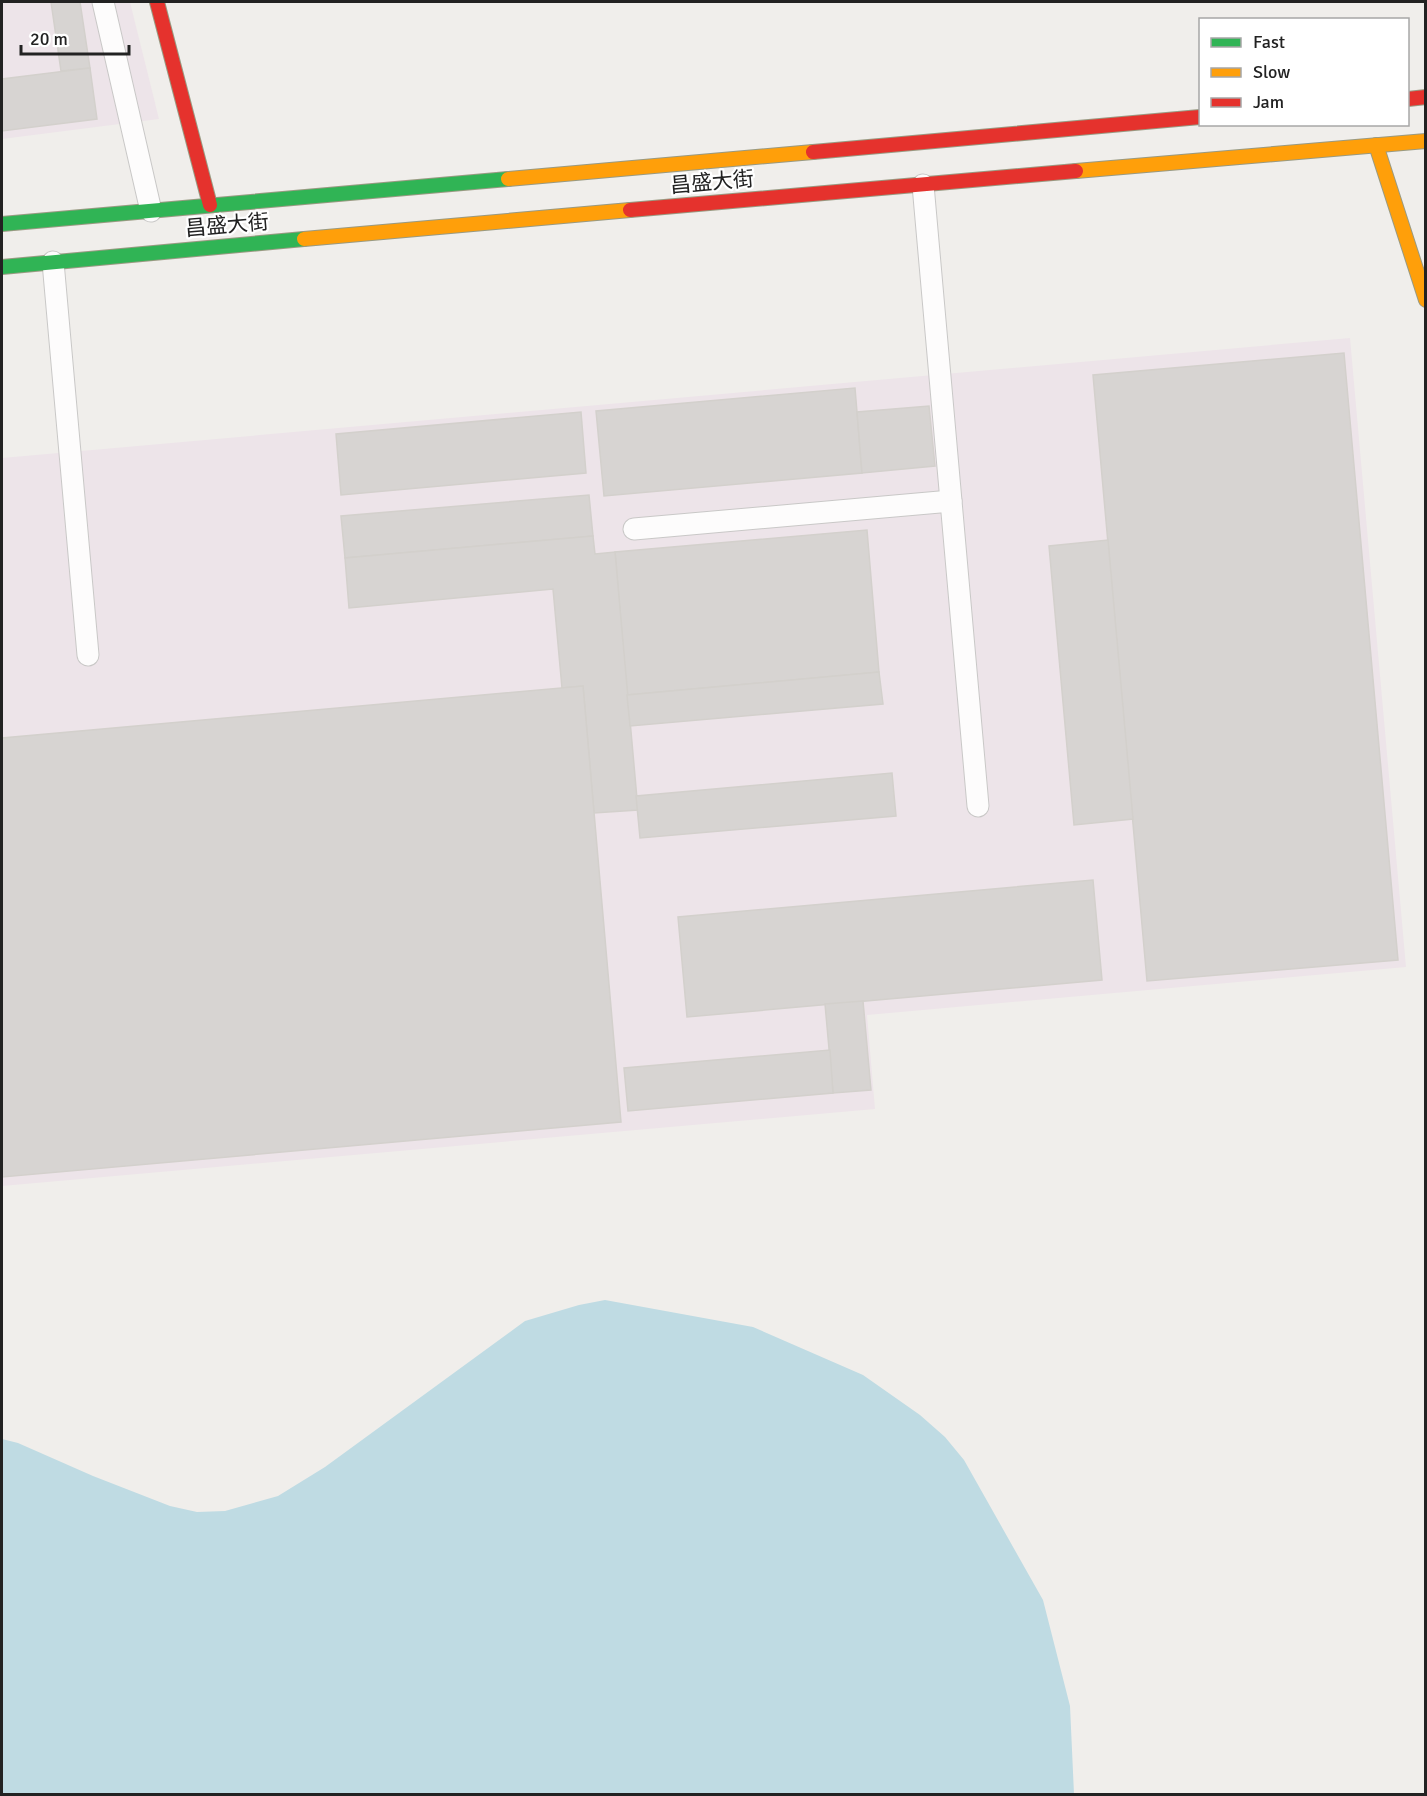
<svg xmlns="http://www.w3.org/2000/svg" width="1427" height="1796" font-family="Signika,'Noto Sans SC',sans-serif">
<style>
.industrial{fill:#ede4e9}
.water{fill:#bfdbe3}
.building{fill:#d7d4d2;stroke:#d3d0cc;stroke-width:1.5}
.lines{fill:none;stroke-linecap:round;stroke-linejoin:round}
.lane-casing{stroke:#c9c8c7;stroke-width:23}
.fast-casing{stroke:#999a82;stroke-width:16}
.slow-casing{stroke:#999a82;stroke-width:16}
.jam-casing{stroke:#999a82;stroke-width:16}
.lane{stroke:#fdfcfc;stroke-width:21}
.fast{stroke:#30b455;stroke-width:14}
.slow{stroke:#ff9f0a;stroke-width:14}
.jam{stroke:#e5322d;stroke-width:14}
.labels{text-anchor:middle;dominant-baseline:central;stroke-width:4.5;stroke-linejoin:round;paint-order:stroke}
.street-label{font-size:21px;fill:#222;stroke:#fff}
</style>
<rect width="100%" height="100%" fill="#f0eeeb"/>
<g class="industrial">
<polygon points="2,2 130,2 159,119 2,139"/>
<polygon points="1350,338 1406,967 867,1015 875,1109 2,1186 2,458"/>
</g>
<polygon class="water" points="605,1300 753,1327 863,1375 920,1415 945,1437 964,1460 1043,1600 1070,1706 1074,1794 2,1794 2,1439 18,1443 93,1476 170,1506 197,1512 225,1511 278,1496 325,1467 525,1321 579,1305"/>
<g class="building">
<polygon points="51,2 80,2 90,68 61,71"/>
<polygon points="90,68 97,119 2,131 2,79"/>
<polygon points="1344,353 1398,960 1147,981 1093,375"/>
<polygon points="855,388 862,473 604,496 596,411"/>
<polygon points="929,406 935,466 862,473 857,412"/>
<polygon points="581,412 586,473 341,495 336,434"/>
<polygon points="589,495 593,536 345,558 341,516"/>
<polygon points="867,530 879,672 627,695 615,552"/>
<polygon points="593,536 595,554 615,552 638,810 594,813 583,686 562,688 553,589 349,608 345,558"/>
<polygon points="1108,540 1133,819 1074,825 1049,546"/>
<polygon points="879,672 883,704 630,726 627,695"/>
<polygon points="583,686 621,1122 2,1177 2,738"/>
<polygon points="892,773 896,816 640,838 636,796"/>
<polygon points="1093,880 1102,980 687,1017 678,917"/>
<polygon points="863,1001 871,1090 833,1093 825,1004"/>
<polygon points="830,1050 833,1093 628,1111 624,1068"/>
</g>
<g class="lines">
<defs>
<g id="lane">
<polyline points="103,2 151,211"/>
<polyline points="923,185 978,806"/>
<polyline points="53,262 88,655"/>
<polyline points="634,529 951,501"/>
</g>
<g id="fast">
<polyline points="2,224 508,179"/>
<polyline points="2,267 304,239"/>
</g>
<g id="slow">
<polyline points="1376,145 1426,300"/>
<polyline points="1076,171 1426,141"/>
<polyline points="508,179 813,152"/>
<polyline points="304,239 630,210"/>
</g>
<g id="jam">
<polyline points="157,2 210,205"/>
<polyline points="1408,99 1426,97"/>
<polyline points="813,152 1200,117"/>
<polyline points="630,210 1076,171"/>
</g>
</defs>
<use href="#lane" class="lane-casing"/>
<use href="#fast" class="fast-casing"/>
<use href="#slow" class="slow-casing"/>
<use href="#jam" class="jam-casing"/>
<use href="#lane" class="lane"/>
<use href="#fast" class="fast"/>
<use href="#slow" class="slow"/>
<use href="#jam" class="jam"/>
</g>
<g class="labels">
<g class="street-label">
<text transform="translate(712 182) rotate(-5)">昌盛大街</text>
<text transform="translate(227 225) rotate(-5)">昌盛大街</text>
</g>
</g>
<rect width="1427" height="1796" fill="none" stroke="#222222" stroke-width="6"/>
<rect x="1199" y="18" width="210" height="108" fill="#ffffff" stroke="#a7a7a7" stroke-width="1.5"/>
<rect x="1211" y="38" width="30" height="9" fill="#30b455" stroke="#a7a7a7" stroke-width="1.5"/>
<text x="1253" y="48" font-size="18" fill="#222222">Fast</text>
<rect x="1211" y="68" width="30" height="9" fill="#ff9f0a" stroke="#a7a7a7" stroke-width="1.5"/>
<text x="1253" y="78" font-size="18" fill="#222222">Slow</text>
<rect x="1211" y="98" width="30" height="9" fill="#e5322d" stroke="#a7a7a7" stroke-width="1.5"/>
<text x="1253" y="108" font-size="18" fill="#222222">Jam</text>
<path d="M21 45v9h108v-9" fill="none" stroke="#222222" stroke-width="3"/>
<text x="30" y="45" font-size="18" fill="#222222" stroke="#ffffff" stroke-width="4.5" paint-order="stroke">20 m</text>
</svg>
